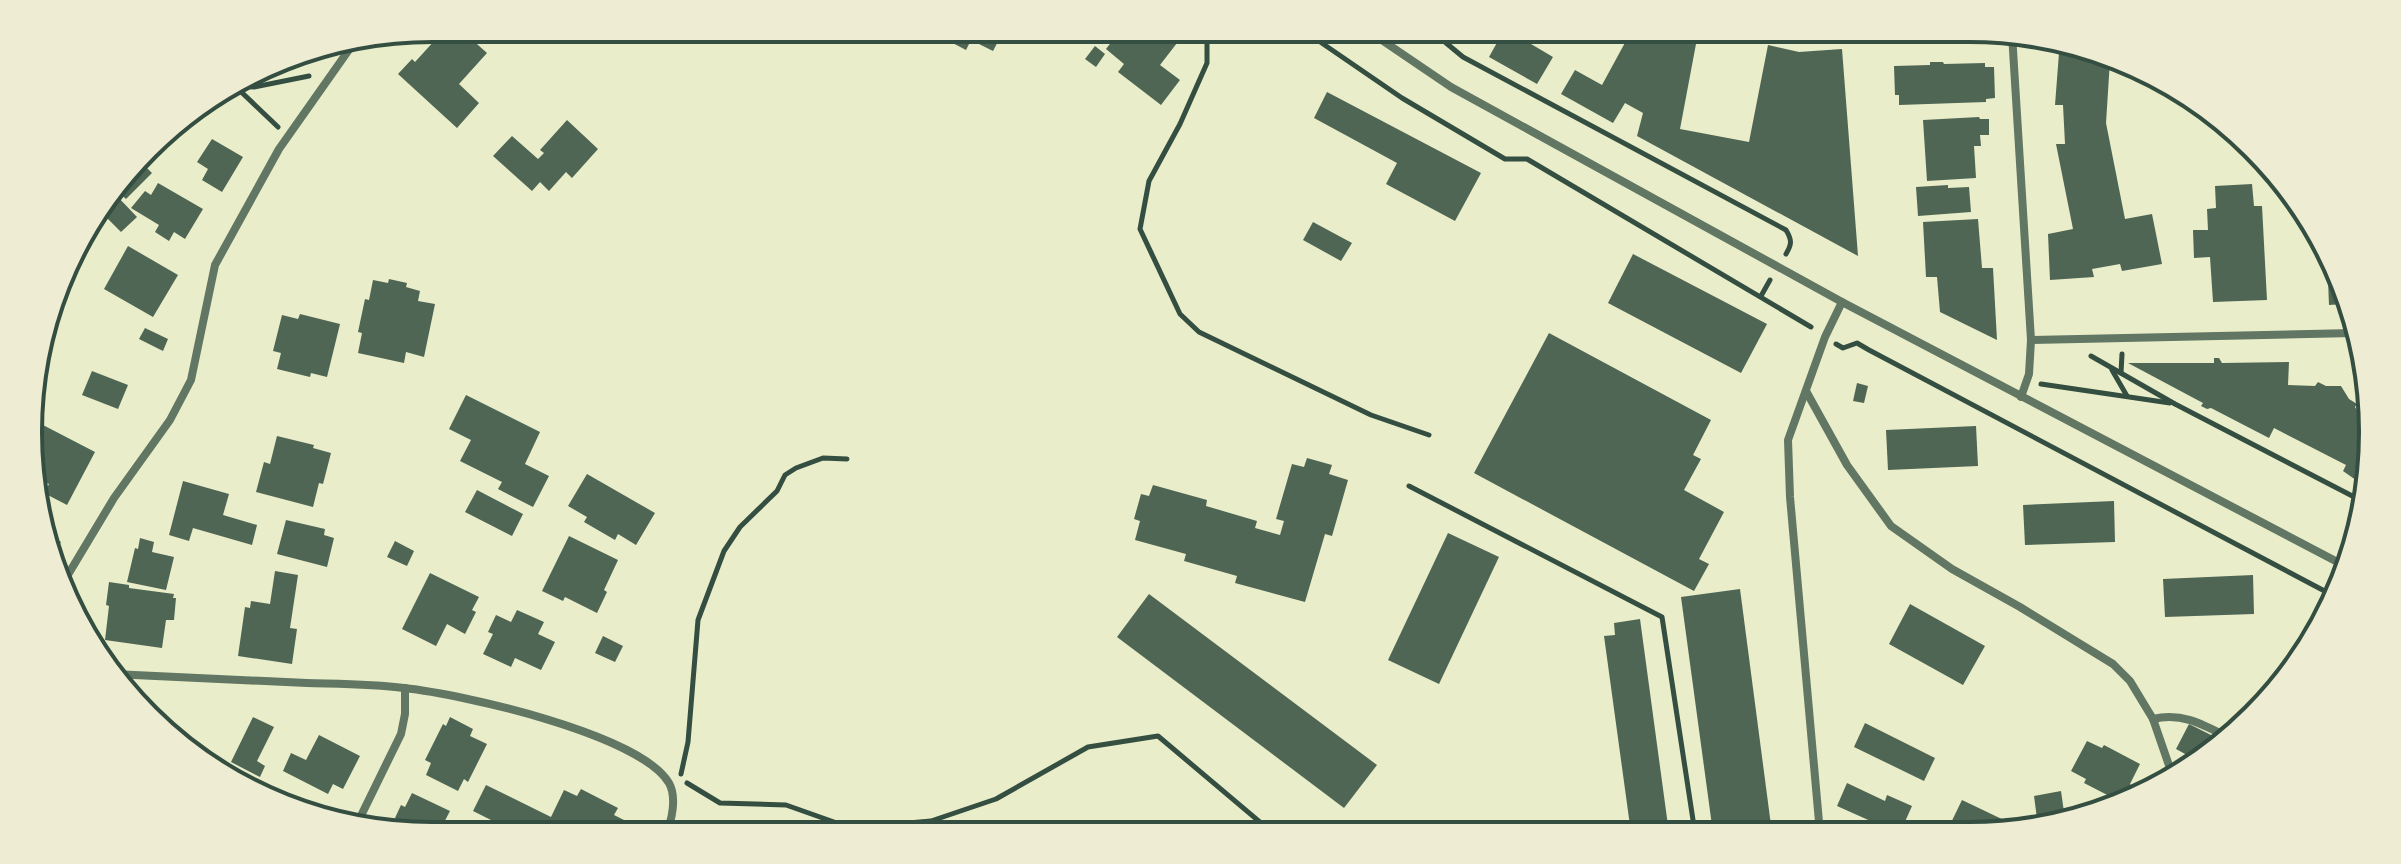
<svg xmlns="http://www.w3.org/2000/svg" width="2401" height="864" font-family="'Noto Sans',sans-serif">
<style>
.building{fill:#4f6655}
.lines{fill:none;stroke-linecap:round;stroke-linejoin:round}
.path{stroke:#344e41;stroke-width:5}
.minor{stroke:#617663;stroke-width:8}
.rim{fill:none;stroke:#344e41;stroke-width:4}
</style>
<rect width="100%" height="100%" fill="#e9edc9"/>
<g class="building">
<polygon points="446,28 459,28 487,53 459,84 479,103 457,128 398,74 412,59 415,62"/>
<polygon points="950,28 1005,28 993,51 971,40 966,50 945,39"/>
<polygon points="1122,28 1176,28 1184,34 1160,65 1180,80 1161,105 1118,72 1124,64 1106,49"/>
<polygon points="1448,28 1480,28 1465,44"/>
<polygon points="1487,28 1540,28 1531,44 1553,57 1537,84 1489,57 1499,39"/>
<polygon points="1633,28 1699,28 1680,129 1749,142 1768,45 1799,52 1842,49 1858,256 1637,136 1643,113 1625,103 1613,123 1561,94 1575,70 1602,85"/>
<polygon points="2060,40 2073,42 2110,60 2106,123 2125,219 2152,214 2162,264 2122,271 2120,264 2092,269 2094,277 2050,280 2048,234 2073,229 2056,144 2065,144 2063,105 2055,105"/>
<polygon points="1095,46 1105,54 1096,67 1085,59"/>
<polygon points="1930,62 1943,62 1944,64 1985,63 1985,67 1994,67 1995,98 1986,99 1986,102 1899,105 1899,95 1895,95 1894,66 1930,65"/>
<polygon points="1327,92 1481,173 1455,221 1386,184 1397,163 1314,118"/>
<polygon points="1979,117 1980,119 1989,119 1989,135 1980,135 1981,146 1974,146 1976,178 1927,181 1923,120"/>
<polygon points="567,120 598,149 572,178 566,172 549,191 540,182 532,191 493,156 512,136 538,159 544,153 540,150"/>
<polygon points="212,139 243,157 222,192 202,180 208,169 197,162"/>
<polygon points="147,153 154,160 146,167 152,173 126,199 117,191"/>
<polygon points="158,183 203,209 185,239 174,232 169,241 155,232 159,225 131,208 145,191 151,195"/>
<polygon points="2252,184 2254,206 2262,206 2267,300 2213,302 2210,257 2194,258 2193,230 2208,230 2207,209 2216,208 2215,186"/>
<polygon points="1948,185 1948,188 1969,187 1971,212 1918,216 1916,187"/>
<polygon points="115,194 137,217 121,232 101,212"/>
<polygon points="1978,219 1982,268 1993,268 1997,340 1940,312 1937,277 1926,277 1923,222"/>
<polygon points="1313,222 1352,243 1341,261 1303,240"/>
<polygon points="128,246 178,275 153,317 104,289"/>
<polygon points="1633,254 1767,324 1741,373 1608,303"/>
<polygon points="2327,256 2328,256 2344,304 2329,305"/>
<polygon points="389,279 407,283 406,287 420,291 418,301 435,304 424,357 406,352 404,363 358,353 362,333 358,332 365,299 369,300 373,280 388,283"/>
<polygon points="300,314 340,324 327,377 311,373 310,377 277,369 281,353 273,351 282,315 298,319"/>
<polygon points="145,328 168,339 163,351 139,339"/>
<polygon points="1549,333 1711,420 1693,455 1701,459 1684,490 1724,512 1699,559 1709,564 1694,591 1474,473"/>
<polygon points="2214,358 2219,358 2222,363 2289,362 2288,385 2315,386 2318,382 2326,386 2341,386 2349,399 2357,404 2355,407 2360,415 2367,419 2363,485 2343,471 2346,465 2274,428 2269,438 2211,408 2207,409 2201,406 2203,403 2128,363 2214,363"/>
<polygon points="92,371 128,385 118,409 82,395"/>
<polygon points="1857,383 1868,386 1864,403 1853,401"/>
<polygon points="466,395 540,432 525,464 549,476 533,507 498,489 502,482 460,461 471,440 449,429"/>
<polygon points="43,425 95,452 67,505 44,493 49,484 38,478 35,439"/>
<polygon points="1976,426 1978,466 1888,470 1886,430"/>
<polygon points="277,436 314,445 313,448 331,453 323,484 319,483 313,507 256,492 264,462 270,464"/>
<polygon points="1307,458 1332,465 1329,474 1348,480 1332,536 1325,534 1305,602 1235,583 1237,576 1184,561 1186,554 1135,540 1140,521 1134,519 1141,494 1149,496 1153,485 1207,500 1206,506 1257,521 1255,528 1280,535 1284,521 1276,519 1292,464 1304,467"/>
<polygon points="587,474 655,513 636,545 618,534 615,540 584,522 587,517 568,506"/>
<polygon points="183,481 229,494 223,515 257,525 252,545 193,528 189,541 169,535"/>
<polygon points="477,490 523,514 512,536 465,512"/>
<polygon points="2114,501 2115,542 2025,545 2023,505"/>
<polygon points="40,513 53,520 49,527 57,531 54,538 61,542 52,559 42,536"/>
<polygon points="286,520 325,529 324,535 334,538 327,567 277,554"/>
<polygon points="1448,533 1499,557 1439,684 1388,660"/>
<polygon points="569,536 618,560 604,590 607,592 597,613 565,597 563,601 542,591"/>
<polygon points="140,538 154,542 152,552 174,557 166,590 127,582 135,548 138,549"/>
<polygon points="395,541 414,551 407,566 387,557"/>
<polygon points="275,571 298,575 290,628 297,629 292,664 238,656 245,607 250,608 251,601 270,604"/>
<polygon points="430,573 479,597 472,610 476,612 465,634 447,624 436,646 402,629"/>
<polygon points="2253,575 2254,614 2165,617 2163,579"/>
<polygon points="109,582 129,585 129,588 174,594 173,598 176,598 174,620 166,620 162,648 105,640 109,606 106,605"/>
<polygon points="1740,589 1772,833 1713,833 1681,597"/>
<polygon points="1149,594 1377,765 1344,808 1117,637"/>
<polygon points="1910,604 1985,646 1963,685 1889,644"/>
<polygon points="517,610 544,622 538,634 555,642 541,670 515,658 511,667 483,654 493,634 488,632 496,615 511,622"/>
<polygon points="1640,619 1669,833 1647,833 1647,831 1631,833 1604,636 1615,635 1614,623"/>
<polygon points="603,636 623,646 615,662 595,653"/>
<polygon points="2245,707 2255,712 2240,730 2236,728"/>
<polygon points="253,717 274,727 257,761 265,766 260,777 231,762"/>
<polygon points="450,717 473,729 470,736 487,744 468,782 464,779 458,791 426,775 431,763 425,760 443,724 446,726"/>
<polygon points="1865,723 1935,758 1924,781 1854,747"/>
<polygon points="2189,724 2225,742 2198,761 2176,749"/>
<polygon points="319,735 360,756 343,789 333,784 328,794 283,771 291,753 306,760"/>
<polygon points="2087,741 2102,748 2104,745 2140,764 2130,784 2135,791 2131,800 2124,797 2121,802 2084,783 2086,779 2071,771"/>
<polygon points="1847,783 1885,801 1887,795 1912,806 1900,833 1870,833 1875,823 1837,806"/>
<polygon points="486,785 551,817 564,790 577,796 581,789 618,808 614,815 630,823 624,836 523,836 473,811"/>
<polygon points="2061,791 2065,819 2038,826 2034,796"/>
<polygon points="412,793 450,811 437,836 394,831 399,820 395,818 401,805 405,807"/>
<polygon points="1962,800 2008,822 2003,833 1946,833"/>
</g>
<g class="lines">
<g class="path">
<polyline points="1207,28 1207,63 1180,124 1149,181 1140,229 1180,314 1199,332 1371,415 1429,435"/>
<path d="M1428 28 1463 57 1786 230C1792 240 1792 244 1786 254"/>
<polyline points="1313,37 1402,98 1505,159 1527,159 1811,327"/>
<polyline points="236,86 254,87 309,76"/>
<polyline points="236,87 278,127"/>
<polyline points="1761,296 1770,280"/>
<polyline points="1836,344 1843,348 1857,343 1869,350 2334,596"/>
<polyline points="2091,356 2175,404 2362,501"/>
<polyline points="2112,370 2127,396"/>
<polyline points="2121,373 2122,354"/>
<polyline points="2041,384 2170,403"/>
<polyline points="1409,486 1662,617 1695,833"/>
<polyline points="681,774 688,742 698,620 724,551 740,527 777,491 785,475 796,468 823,458 847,459"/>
<polyline points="687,783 720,803 786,805 851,828 931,821 996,799 1088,747 1158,736 1274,834"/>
</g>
<g class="minor">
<polyline points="1364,28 1451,87 1842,302 2347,567"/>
<polyline points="2012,34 2031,340 2029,374 2021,397"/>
<polyline points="2031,340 2354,333"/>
<polyline points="1806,391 1847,465 1891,526 1952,569 2020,607 2113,664 2130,681 2153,719 2173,777"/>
<polyline points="63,583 114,498 170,420 191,380 215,265 279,149 353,44"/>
<path d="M113 674C178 677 243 680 307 683 340 684 372 684 404 688 461 694 640 734 669 783 677 797 672 822 665 835"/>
<path d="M2153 719C2183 712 2204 725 2231 739"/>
<polyline points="356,826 401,734 405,714 405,688"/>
<polyline points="1820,833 1790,497 1788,440 1825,337 1842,302"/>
</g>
</g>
<path d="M0 0H2401V864H0ZM432 42H1969A390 390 0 0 1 2359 432V432A390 390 0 0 1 1969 822H432A390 390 0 0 1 42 432V432A390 390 0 0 1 432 42Z" fill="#eeecd3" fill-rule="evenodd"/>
<path class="rim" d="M432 42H1969A390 390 0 0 1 2359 432V432A390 390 0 0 1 1969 822H432A390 390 0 0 1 42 432V432A390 390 0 0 1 432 42Z"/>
</svg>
